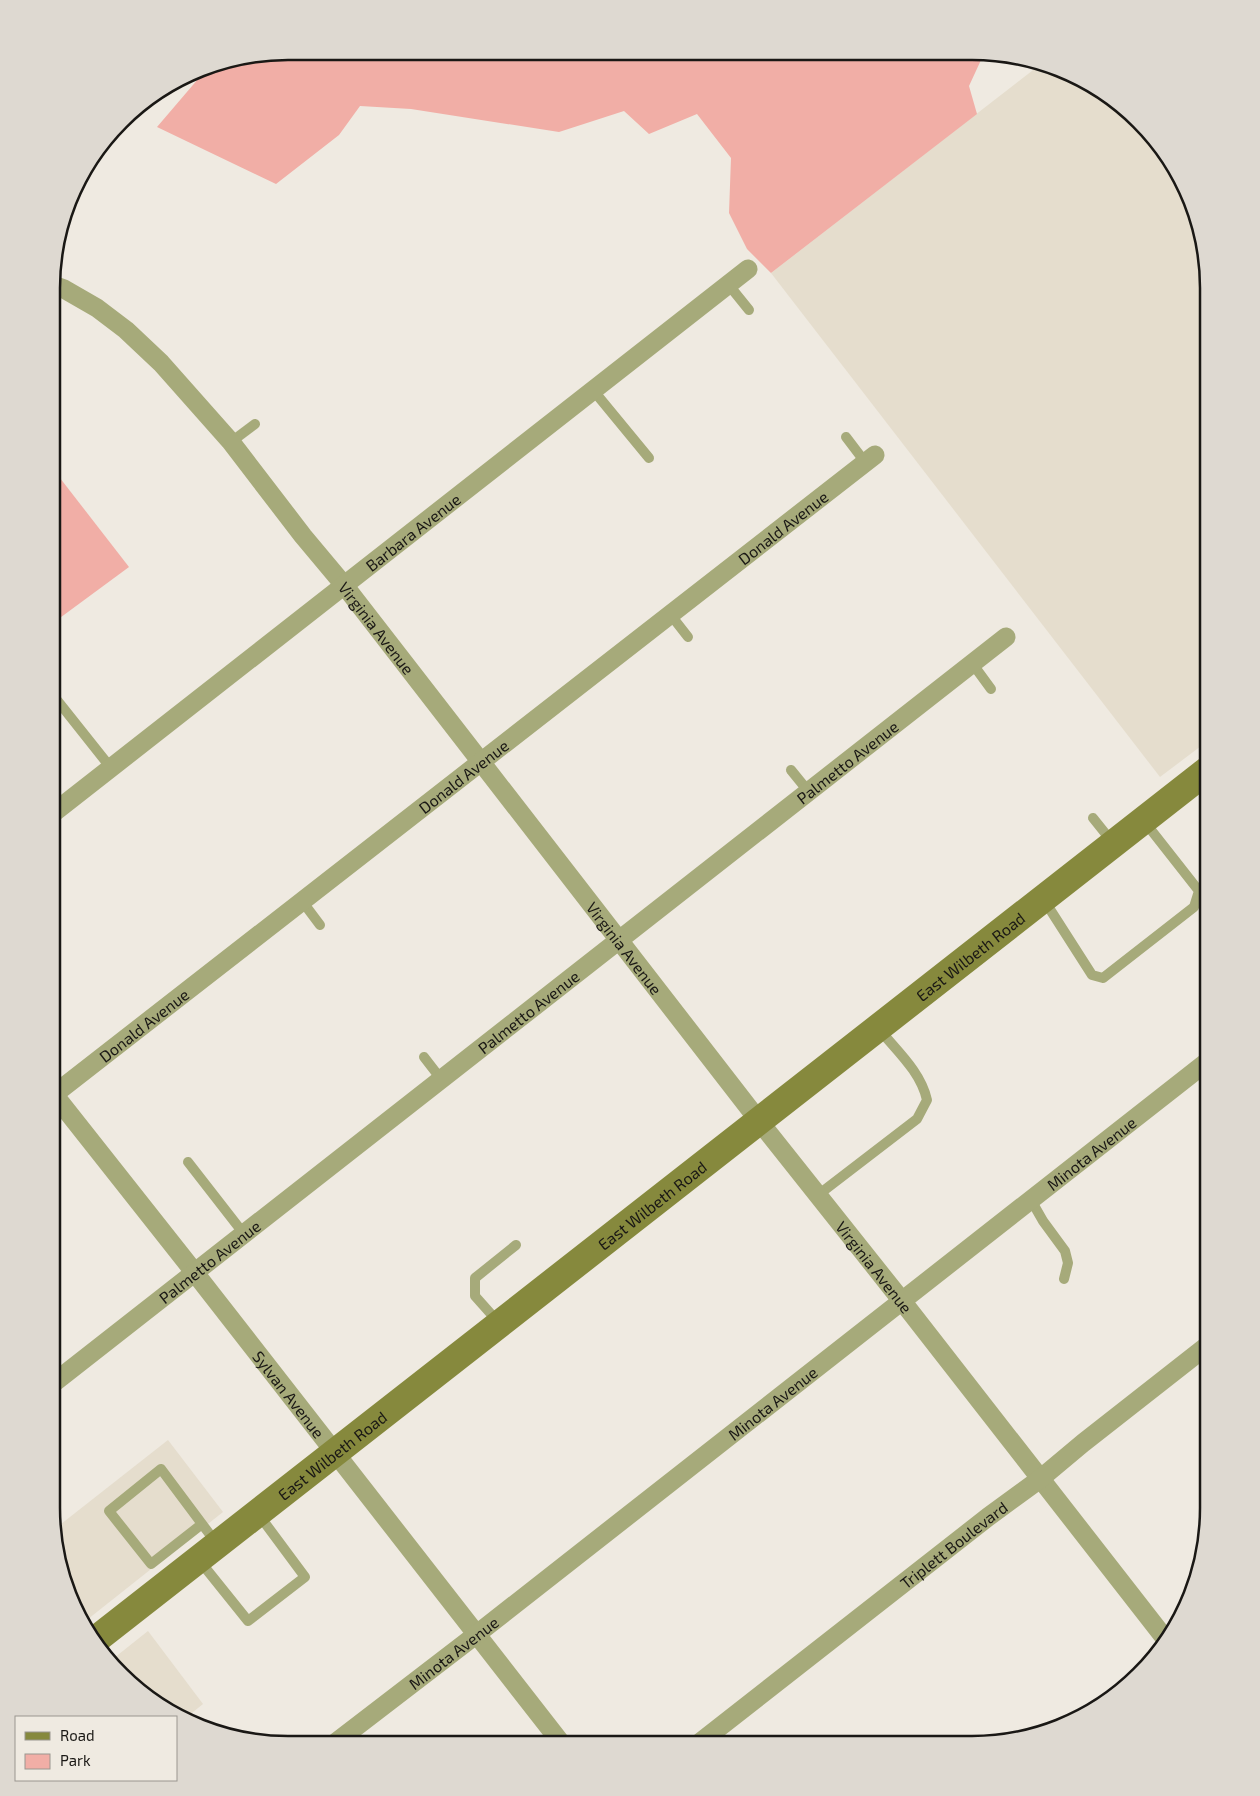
<svg xmlns="http://www.w3.org/2000/svg" width="1260" height="1796" font-family="'Exo 2',sans-serif">
<style>
.built{fill:#e5ddcd}
.green{fill:#f1aea6}
.lines{fill:none;stroke-linecap:round;stroke-linejoin:round}
.service{stroke:#a6aa7a;stroke-width:10}
.minor{stroke:#a6aa7a;stroke-width:19}
.secondary{stroke:#86893d;stroke-width:28}
.labels{text-anchor:middle;dominant-baseline:central;stroke-width:4.5;stroke-linejoin:round;paint-order:stroke}
.street-label{font-size:16px;fill:#1a1815;stroke:#efeae1}
.rim{fill:none;stroke:#1a1815;stroke-width:2.5}
</style>
<rect width="100%" height="100%" fill="#efeae1"/>
<g class="built">
<polygon points="1041,64 1062,69 1116,100 1184,184 1209,288 1209,740 1160,777 771,273"/>
<polygon points="168,1440 223,1512 83,1623 76,1612 56,1528"/>
<polygon points="148,1631 203,1704 188,1716 156,1705 109,1662"/>
</g>
<g class="green">
<polygon points="288,51 1003,53 1008,55 1012,61 981,60 969,86 977,114 771,273 747,249 729,213 731,158 697,114 649,134 624,111 559,132 411,109 360,106 339,135 276,184 157,127 210,65"/>
<polygon points="53,469 129,567 53,623"/>
</g>
<g class="lines">
<g class="service">
<polyline points="728,284 749,310"/>
<polyline points="593,390 649,458"/>
<polyline points="846,437 865,462"/>
<polyline points="231,442 255,424"/>
<polyline points="670,614 688,637"/>
<polyline points="972,663 991,689"/>
<polyline points="53,695 111,768"/>
<polyline points="791,770 808,791"/>
<polyline points="1093,818 1113,843"/>
<polyline points="1044,900 1092,975 1103,978 1194,907 1199,891 1144,821"/>
<polyline points="302,901 320,925"/>
<polyline points="424,1057 441,1079"/>
<polyline points="188,1162 244,1234"/>
<path d="M818 1195 917 1119 927 1100C921 1072 897 1051 879 1029"/>
<polyline points="1031,1200 1043,1221 1065,1251 1068,1263 1064,1279"/>
<polyline points="499,1323 475,1296 475,1278 516,1245"/>
<polyline points="202,1524 151,1564 109,1511 161,1469 217,1544"/>
<polyline points="199,1560 248,1621 305,1577 259,1515"/>
</g>
<g class="minor">
<path id="s1" d="M53 285 64 289 97 308 126 330 161 363 231 442 303 536 344 585 759 1121 902 1301 1167 1641"/>
<path id="s2" d="M52 814 748 269"/>
<path id="s3" d="M52 1092 195 1273 562 1744"/>
<path id="s4" d="M52 1096 875 455"/>
<path id="s5" d="M51 1385 1006 637"/>
<path id="s6" d="M335 1743 477 1634 1208 1061"/>
<path id="s7" d="M698 1744 988 1517 1040 1479 1083 1443 1208 1345"/>
</g>
<path class="secondary" id="s8" d="M94 1641 1209 769"/>
</g>
<g class="labels">
<g class="street-label">
<text stroke="none"><textPath href="#s4" startOffset="926">Donald Avenue</textPath></text>
<text stroke="none"><textPath href="#s2" startOffset="458">Barbara Avenue</textPath></text>
<text stroke="none"><textPath href="#s1" startOffset="476">Virginia Avenue</textPath></text>
<text stroke="none"><textPath href="#s5" startOffset="1011">Palmetto Avenue</textPath></text>
<text stroke="none"><textPath href="#s4" startOffset="521">Donald Avenue</textPath></text>
<text stroke="none"><textPath href="#s1" startOffset="881">Virginia Avenue</textPath></text>
<text stroke="none"><textPath href="#s8" startOffset="1112">East Wilbeth Road</textPath></text>
<text stroke="none"><textPath href="#s5" startOffset="606">Palmetto Avenue</textPath></text>
<text stroke="none"><textPath href="#s4" startOffset="116">Donald Avenue</textPath></text>
<text stroke="none"><textPath href="#s6" startOffset="959">Minota Avenue</textPath></text>
<text stroke="none"><textPath href="#s8" startOffset="708">East Wilbeth Road</textPath></text>
<text stroke="none"><textPath href="#s5" startOffset="201">Palmetto Avenue</textPath></text>
<text stroke="none"><textPath href="#s1" startOffset="1286">Virginia Avenue</textPath></text>
<text stroke="none"><textPath href="#s3" startOffset="384">Sylvan Avenue</textPath></text>
<text stroke="none"><textPath href="#s6" startOffset="554">Minota Avenue</textPath></text>
<text stroke="none"><textPath href="#s8" startOffset="302">East Wilbeth Road</textPath></text>
<text stroke="none"><textPath href="#s7" startOffset="324">Triplett Boulevard</textPath></text>
<text stroke="none"><textPath href="#s6" startOffset="149">Minota Avenue</textPath></text>
</g>
</g>
<path d="M0 0H1260V1796H0ZM288 60H972A228 228 0 0 1 1200 288V1508A228 228 0 0 1 972 1736H288A228 228 0 0 1 60 1508V288A228 228 0 0 1 288 60Z" fill="#ded9d1" fill-rule="evenodd"/>
<path class="rim" d="M288 60H972A228 228 0 0 1 1200 288V1508A228 228 0 0 1 972 1736H288A228 228 0 0 1 60 1508V288A228 228 0 0 1 288 60Z"/>
<rect x="15" y="1716" width="162" height="65" fill="#efeae1" stroke="#9a968f"/>
<rect x="25" y="1732" width="25" height="8" fill="#86893d" stroke="#9a968f"/>
<text x="60" y="1741" font-size="15" fill="#1a1815">Road</text>
<rect x="25" y="1754" width="25" height="15" fill="#f1aea6" stroke="#9a968f"/>
<text x="60" y="1766" font-size="15" fill="#1a1815">Park</text>
</svg>
